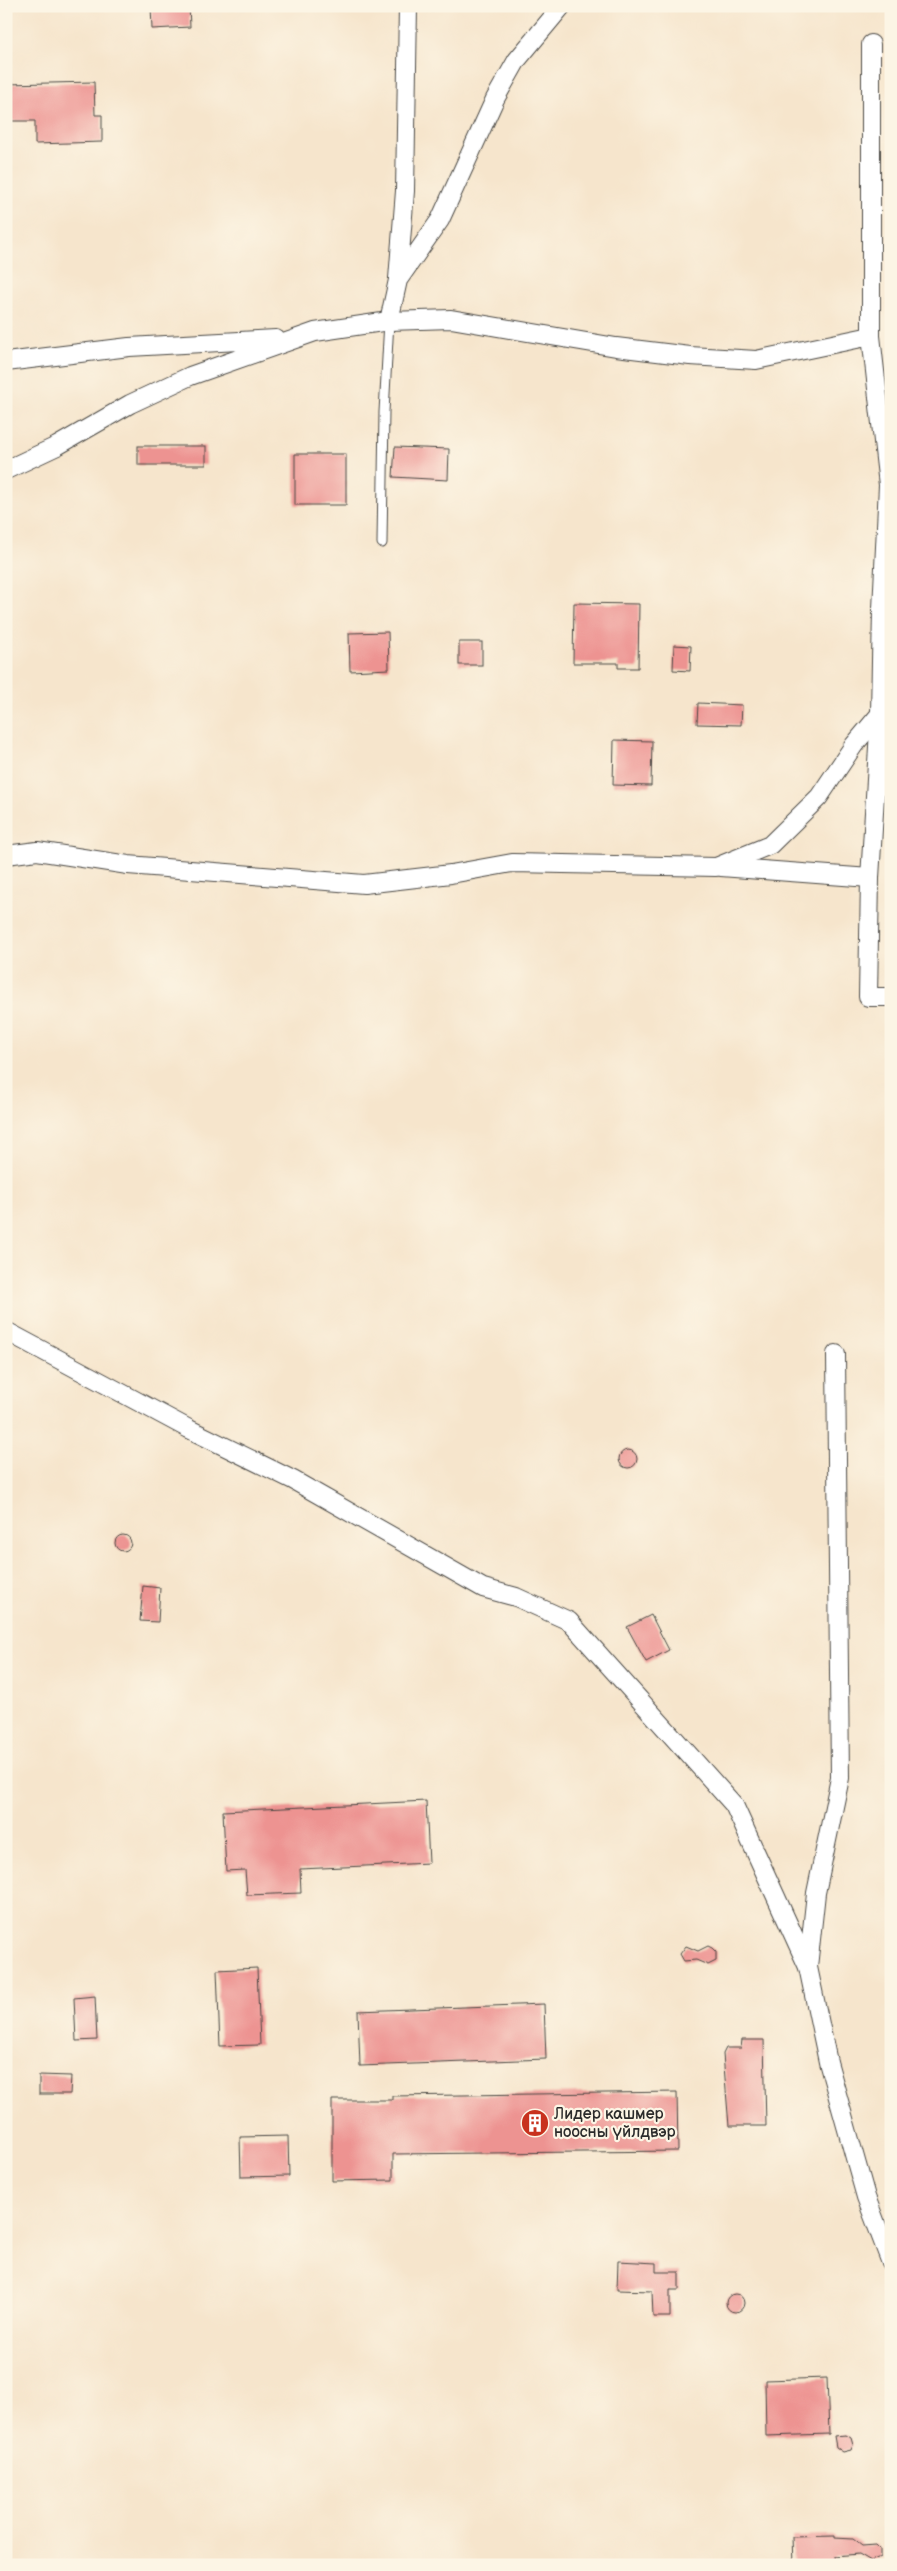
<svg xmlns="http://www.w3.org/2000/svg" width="897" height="2571" font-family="'Balsamiq Sans',sans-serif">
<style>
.building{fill:#ed9391}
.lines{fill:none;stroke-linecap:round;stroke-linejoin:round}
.lane-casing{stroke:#494743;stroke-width:11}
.street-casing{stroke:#494743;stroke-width:20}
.lane{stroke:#fff;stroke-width:9}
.street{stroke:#fff;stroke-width:18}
.labels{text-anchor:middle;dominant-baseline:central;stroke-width:4.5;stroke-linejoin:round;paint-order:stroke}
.poi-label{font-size:16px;fill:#2b2b2b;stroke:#fcf5e5;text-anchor:start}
</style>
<rect width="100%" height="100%" fill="#fcf5e5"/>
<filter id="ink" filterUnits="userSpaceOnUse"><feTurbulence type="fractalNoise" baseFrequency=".02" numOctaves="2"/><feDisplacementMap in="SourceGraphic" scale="10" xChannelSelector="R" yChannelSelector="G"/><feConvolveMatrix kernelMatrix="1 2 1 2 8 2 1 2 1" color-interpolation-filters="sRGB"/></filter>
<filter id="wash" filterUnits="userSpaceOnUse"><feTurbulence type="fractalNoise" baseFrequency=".0096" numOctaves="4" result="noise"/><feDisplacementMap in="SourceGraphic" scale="20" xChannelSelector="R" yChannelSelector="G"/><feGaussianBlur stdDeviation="1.12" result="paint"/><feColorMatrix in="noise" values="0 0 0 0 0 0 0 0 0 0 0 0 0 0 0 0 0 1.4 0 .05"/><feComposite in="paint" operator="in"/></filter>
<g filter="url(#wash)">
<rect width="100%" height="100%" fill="#f6e5cc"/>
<g id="blocks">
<g class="building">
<polygon points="151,6 189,6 190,27 152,29"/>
<polygon points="94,82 95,115 102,115 102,142 35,144 35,121 6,121 6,84"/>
<rect x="138" y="446" width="68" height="19"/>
<polygon points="395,447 449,449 448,480 393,477"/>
<rect x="295" y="454" width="51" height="51"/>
<polygon points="574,603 639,604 638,668 618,668 618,663 573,663"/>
<polygon points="388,632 389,669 350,671 349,633"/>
<rect x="459" y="642" width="23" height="23"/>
<polygon points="674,645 691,646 690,671 673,670"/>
<polygon points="698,703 742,705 741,725 697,724"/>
<polygon points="614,740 652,741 651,786 613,785"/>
<circle cx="628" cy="1459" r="9"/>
<circle cx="123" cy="1543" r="8"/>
<polygon points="143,1586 160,1588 158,1622 140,1621"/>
<polygon points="651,1615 669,1650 646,1662 627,1627"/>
<polygon points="426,1801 429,1863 300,1869 301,1893 247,1895 245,1870 226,1871 223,1811"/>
<polygon points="686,1946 698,1951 708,1946 712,1948 716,1952 716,1961 708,1965 696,1960 684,1961 680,1954"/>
<polygon points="257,1968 260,2045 220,2046 217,1970"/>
<polygon points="95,1996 97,2040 76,2041 74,1998"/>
<polygon points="544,2004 546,2059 360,2066 358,2011"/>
<polygon points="742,2040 764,2040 766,2126 729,2126 723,2054 726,2048 741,2048"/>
<polygon points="39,2075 71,2076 70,2094 39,2094"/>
<polygon points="677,2092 678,2151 393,2154 393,2180 332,2181 332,2100 392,2100 392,2096"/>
<polygon points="288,2136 289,2176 241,2177 240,2137"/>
<polygon points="618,2261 656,2263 656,2272 679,2272 679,2290 670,2290 670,2317 653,2317 652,2291 617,2290"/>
<circle cx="735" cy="2303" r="9"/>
<polygon points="827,2378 829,2434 766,2436 765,2380"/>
<polygon points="846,2435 851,2438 853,2445 851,2450 843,2452 836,2447 834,2436"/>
<polygon points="835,2536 835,2538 853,2539 862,2546 876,2545 880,2549 880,2557 871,2561 859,2554 835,2556 836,2565 793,2565 792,2537"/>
</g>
</g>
</g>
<g filter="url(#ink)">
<use href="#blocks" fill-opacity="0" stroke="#494743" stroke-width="1"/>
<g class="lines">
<defs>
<polyline id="lane" points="382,543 384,412 389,321"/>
<g id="street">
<polyline points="871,44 871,336 888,485 882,609 880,714 870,878 868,997 891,997"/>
<polyline points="398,279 405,191 408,6"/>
<polyline points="389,321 398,280 440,220 495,99 517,60 562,6"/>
<polyline points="6,362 129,347 276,339"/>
<polyline points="6,470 57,446 130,404 190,376 315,332 389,321 451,319 616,347 690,356 756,360 871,336"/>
<polyline points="6,855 37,851 128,865 364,884 451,874 512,863 716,867 770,845 819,797 854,745 880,714"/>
<polyline points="721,867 870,878"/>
<polyline points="6,1331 189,1429 293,1480 483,1588 516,1597 569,1621 734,1805 808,1967"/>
<polyline points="836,1354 840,1778 816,1893 808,1967 828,2062 866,2197 891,2263"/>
</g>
</defs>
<use href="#lane" class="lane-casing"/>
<use href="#street" class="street-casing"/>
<use href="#lane" class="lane"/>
<use href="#street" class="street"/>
</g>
</g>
<defs>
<symbol id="building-disc" viewBox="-11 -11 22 22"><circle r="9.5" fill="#c8321e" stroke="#fcf5e5"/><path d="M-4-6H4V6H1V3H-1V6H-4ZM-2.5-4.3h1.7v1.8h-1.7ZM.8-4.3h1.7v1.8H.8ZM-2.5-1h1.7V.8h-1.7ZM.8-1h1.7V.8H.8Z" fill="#fff"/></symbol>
</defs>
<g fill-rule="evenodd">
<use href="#building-disc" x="519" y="2107" width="32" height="32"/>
</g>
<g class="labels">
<g class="poi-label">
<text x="554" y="2114">Лидер кашмер<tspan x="554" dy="18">ноосны үйлдвэр</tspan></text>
</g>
</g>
<rect width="897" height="2571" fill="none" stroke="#fcf5e5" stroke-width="25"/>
</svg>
